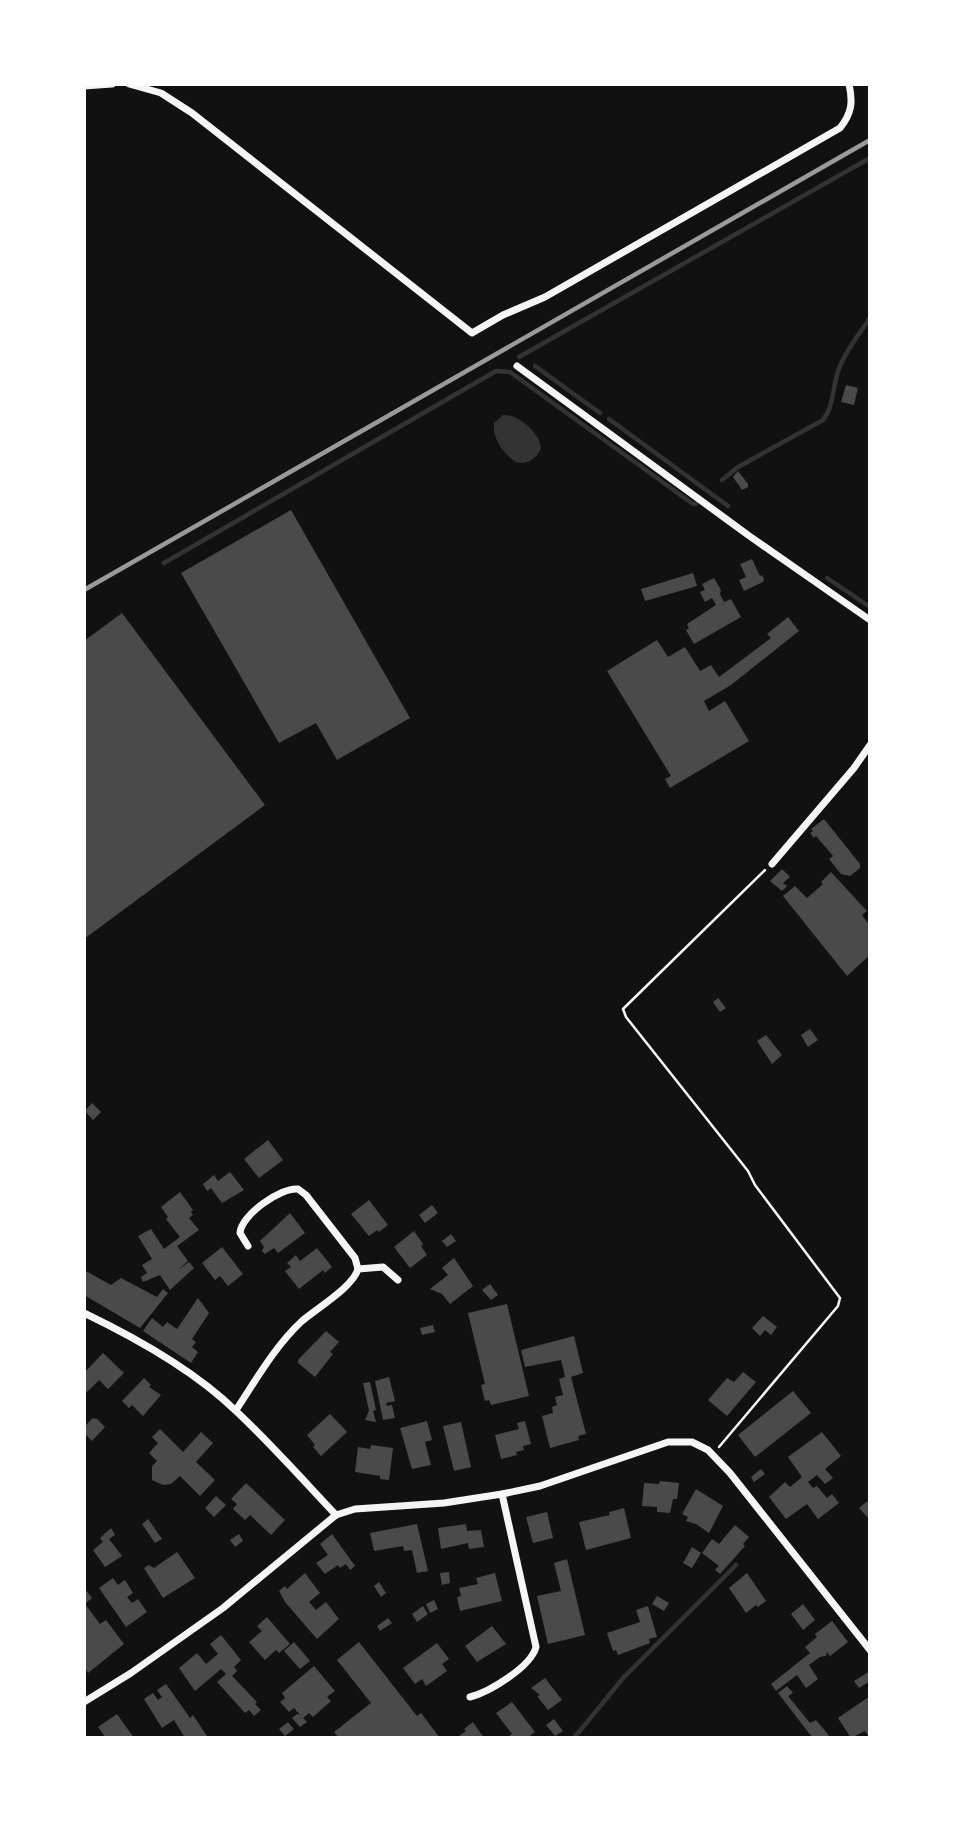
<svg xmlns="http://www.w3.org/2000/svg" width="954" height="1822" font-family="'DejaVu Sans',sans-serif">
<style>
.water{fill:#333}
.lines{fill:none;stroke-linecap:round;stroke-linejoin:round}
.stream{stroke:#333;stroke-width:4.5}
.building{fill:#4a4a4a}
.path{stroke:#f5f5f5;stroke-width:2.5}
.minor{stroke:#f5f5f5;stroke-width:7}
.rail{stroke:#9a9a9a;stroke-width:4.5}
</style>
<rect width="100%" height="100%" fill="#111"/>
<path class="water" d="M503 415C518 414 540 433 541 448 538 458 526 466 515 462 503 452 492 439 494 423Z"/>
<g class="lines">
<g class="stream">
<polyline points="519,357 870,158"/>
<polyline points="535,366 600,413"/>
<polyline points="609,419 728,506"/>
<path d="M722 480 738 467 823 420C835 405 832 384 840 366 847 349 860 333 870 318"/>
<polyline points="164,563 496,371 510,372 693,504 696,504"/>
<polyline points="827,578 870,607"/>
<polyline points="574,1738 624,1677 736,1565"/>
</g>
</g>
<g class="building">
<polygon points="846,385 858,388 854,405 841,402"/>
<polygon points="738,471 748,484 748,487 742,490 733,477"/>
<polygon points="291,510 410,718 337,760 316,723 279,743 181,573"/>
<polygon points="752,559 760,576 762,575 764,579 763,582 744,591 739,580 746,577 740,564"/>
<polygon points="693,573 697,586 645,601 641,589"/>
<polygon points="714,578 721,590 720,594 724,602 731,599 741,617 694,644 686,630 689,628 687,624 716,605 712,598 705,602 700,592 705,590 702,584"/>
<polygon points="122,613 265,805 84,939 84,641"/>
<polygon points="788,617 799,631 731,685 704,701 709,711 725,701 749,741 670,788 665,779 671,776 607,671 657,640 668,657 685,647 700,671 711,665 719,677 771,638 767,634"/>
<polygon points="824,819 860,864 860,868 850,876 841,874 829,859 833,856 816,836 814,838 810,833 813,831 811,829"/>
<polygon points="782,869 790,877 783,883 787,886 782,891 770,881"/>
<polygon points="831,872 867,911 862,915 870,926 870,955 847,976 783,896 795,886 807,898 823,884 821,882"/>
<polygon points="718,998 726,1008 720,1012 713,1002"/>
<polygon points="810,1029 818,1040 808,1047 801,1035"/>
<polygon points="766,1035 782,1055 772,1064 757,1041"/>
<polygon points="92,1103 101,1112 93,1120 85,1111"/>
<polygon points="268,1140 283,1160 259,1178 244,1159"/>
<polygon points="230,1172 244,1190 222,1203 211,1188 207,1191 203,1184 214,1175 218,1181"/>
<polygon points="180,1192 193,1210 191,1212 193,1215 189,1218 199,1230 177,1246 188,1261 177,1271 189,1262 194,1268 170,1290 160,1275 143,1282 141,1277 147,1273 142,1265 152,1259 138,1236 151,1229 164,1249 180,1237 166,1219 168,1217 161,1207"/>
<polygon points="369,1200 388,1225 379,1232 377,1230 369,1236 351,1214"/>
<polygon points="432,1205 438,1213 425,1223 419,1215"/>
<polygon points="290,1213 305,1233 278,1253 274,1248 265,1254 262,1251 264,1247 260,1241"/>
<polygon points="414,1231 423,1244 421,1246 427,1255 410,1268 394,1247"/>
<polygon points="451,1234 456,1241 447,1247 442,1241"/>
<polygon points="222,1247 243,1274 228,1286 220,1276 215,1280 202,1263"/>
<polygon points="317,1248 332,1267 325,1273 323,1270 299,1289 285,1271 291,1267 287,1263 296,1255 300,1261"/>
<polygon points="454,1258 473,1286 450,1304 442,1294 430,1289 448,1275 442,1268"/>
<polygon points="84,1270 111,1285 121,1278 157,1297 163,1289 168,1293 140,1328 84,1295"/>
<polygon points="490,1284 498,1295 491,1300 482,1290"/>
<polygon points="198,1298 209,1313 192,1339 196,1342 192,1347 198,1352 191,1363 143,1331 152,1318 163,1327 167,1322 177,1329"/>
<polygon points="507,1304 529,1396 491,1405 489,1400 485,1401 481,1385 485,1384 468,1313"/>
<polygon points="763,1316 777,1327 771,1335 765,1330 760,1336 752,1328"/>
<polygon points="433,1325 435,1332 422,1335 420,1328"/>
<polygon points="326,1331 339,1342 330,1352 333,1354 315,1377 298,1363 298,1360"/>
<polygon points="574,1336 583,1373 571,1377 586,1434 578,1436 579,1440 550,1448 542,1416 553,1413 552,1407 557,1405 555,1397 563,1395 559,1379 565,1377 561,1360 525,1367 521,1350"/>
<polygon points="103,1353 124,1373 108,1389 99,1380 87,1392 84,1388 84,1373"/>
<polygon points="743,1372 756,1382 727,1416 708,1400 727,1378 734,1382"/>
<polygon points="389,1377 395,1401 386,1403 387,1406 392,1405 395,1418 383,1420 375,1381"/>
<polygon points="144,1378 151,1385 149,1387 161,1395 143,1416 132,1405 129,1408 122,1401"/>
<polygon points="370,1382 376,1410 373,1411 376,1422 365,1420 369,1411 363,1383"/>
<polygon points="793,1391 811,1413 755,1457 738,1435"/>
<polygon points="330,1414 347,1432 321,1456 313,1447 315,1445 307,1435"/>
<polygon points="93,1418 97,1419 105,1427 92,1441 84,1433 84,1427"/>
<polygon points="427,1421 432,1440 425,1442 431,1465 412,1469 400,1428"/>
<polygon points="525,1421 531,1444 523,1446 524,1450 516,1452 517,1455 501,1459 495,1435 519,1429 517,1423"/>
<polygon points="461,1422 471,1467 454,1471 443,1426"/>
<polygon points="160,1429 183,1452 201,1432 213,1443 196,1462 215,1480 200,1496 180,1476 171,1484 163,1485 152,1480 152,1466 157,1461 149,1453 158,1443 152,1437"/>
<polygon points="822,1432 841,1456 825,1469 833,1478 825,1484 817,1475 808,1482 813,1488 817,1486 827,1498 832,1494 839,1503 818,1519 807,1504 786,1519 769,1497 785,1482 790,1487 802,1477 788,1457"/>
<polygon points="371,1445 393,1448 389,1480 380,1479 380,1476 355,1472 358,1447 370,1449"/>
<polygon points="761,1469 765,1474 754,1482 751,1477"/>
<polygon points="660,1481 679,1483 677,1499 673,1499 670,1513 657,1512 657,1507 642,1506 644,1483 659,1484"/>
<polygon points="246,1483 285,1520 271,1535 250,1515 245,1520 233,1509 237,1504 231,1499"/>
<polygon points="696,1489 723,1506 709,1533 696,1524 686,1521 688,1517 682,1514"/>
<polygon points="216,1496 226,1505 214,1517 205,1508"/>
<polygon points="870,1499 870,1515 867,1517 859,1508"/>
<polygon points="624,1508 631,1538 586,1550 579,1522 610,1515 609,1512"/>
<polygon points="547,1512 553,1538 533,1543 526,1517"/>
<polygon points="148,1519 162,1539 155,1543 142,1524"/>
<polygon points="417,1524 428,1571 417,1573 412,1550 404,1551 403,1546 374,1551 370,1533"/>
<polygon points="466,1524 467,1531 481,1530 484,1547 469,1549 468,1543 441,1549 438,1528"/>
<polygon points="735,1525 749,1537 743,1544 745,1546 720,1574 715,1570 719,1566 702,1553 712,1539 719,1544"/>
<polygon points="111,1528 115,1535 109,1539 122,1556 105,1567 93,1550 103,1542 100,1538"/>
<polygon points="239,1534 243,1541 235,1547 230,1540"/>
<polygon points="332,1534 355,1566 350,1570 346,1564 340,1568 338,1565 325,1574 316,1563 328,1555 320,1544"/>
<polygon points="692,1547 701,1553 692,1568 683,1563"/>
<polygon points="177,1552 195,1578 163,1598 144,1568 149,1565 154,1568"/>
<polygon points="567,1559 585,1635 548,1644 537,1596 561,1591 554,1563"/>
<polygon points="449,1572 450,1583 442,1585 440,1573"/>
<polygon points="305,1573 320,1593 309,1602 316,1610 326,1602 339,1619 317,1639 285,1602 279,1591 285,1586 287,1589"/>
<polygon points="495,1573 502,1601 460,1611 457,1597 461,1596 459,1588 478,1584 476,1578"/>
<polygon points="747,1573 766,1601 758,1607 756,1605 746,1613 729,1588"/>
<polygon points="113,1578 118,1585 125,1580 133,1593 127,1597 132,1603 138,1599 147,1612 126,1627 99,1588"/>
<polygon points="379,1582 386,1593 381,1597 374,1586"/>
<polygon points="84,1588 92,1598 85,1604 100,1624 106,1620 124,1644 88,1673 84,1667"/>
<polygon points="657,1596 669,1603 664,1611 652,1604"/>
<polygon points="434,1600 438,1609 430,1613 426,1604"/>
<polygon points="803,1604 815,1620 803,1630 791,1614"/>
<polygon points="423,1606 428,1614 417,1622 412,1614"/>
<polygon points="648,1606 657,1637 644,1640 649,1639 650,1643 618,1655 616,1650 613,1651 607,1633 640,1622 636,1610"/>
<polygon points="267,1617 290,1644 279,1653 276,1650 265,1660 249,1642 262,1631 257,1626"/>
<polygon points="388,1618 392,1623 380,1631 377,1626"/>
<polygon points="832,1621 848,1642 830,1656 827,1652 826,1656 820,1657 809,1665 818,1679 806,1688 797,1675 776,1691 771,1684 810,1653 805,1647 817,1637 815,1634"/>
<polygon points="492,1626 506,1644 477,1662 465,1646"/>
<polygon points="221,1635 241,1660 234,1667 237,1671 232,1676 257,1702 255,1704 261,1710 254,1716 249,1710 245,1713 217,1682 226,1674 221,1669 195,1691 179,1668 197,1653 206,1664 218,1654 210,1644"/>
<polygon points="294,1642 310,1661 300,1669 284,1651"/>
<polygon points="359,1642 417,1716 421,1713 440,1738 339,1738 334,1732 371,1703 337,1660"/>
<polygon points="437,1643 449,1659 442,1664 447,1671 426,1686 422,1679 415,1684 403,1668"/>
<polygon points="314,1666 335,1691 327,1697 331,1701 313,1717 309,1713 303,1718 307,1722 300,1727 292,1718 297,1714 300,1715 294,1708 289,1712 280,1702 285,1698 282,1693"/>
<polygon points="870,1671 870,1681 859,1688 854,1681"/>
<polygon points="545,1678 562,1700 548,1710 537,1696 540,1695 531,1688"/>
<polygon points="166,1684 190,1718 193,1715 207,1736 204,1738 185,1738 174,1720 162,1728 144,1699 153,1693 158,1700 162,1697 157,1690"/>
<polygon points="787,1686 793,1693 788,1696 810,1723 816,1720 831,1738 813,1738 808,1732 778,1693"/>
<polygon points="870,1696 870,1738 865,1731 851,1738 838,1718"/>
<polygon points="512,1702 535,1732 527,1738 511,1738 509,1736 512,1734 496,1713"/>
<polygon points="117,1714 134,1738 106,1738 98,1727"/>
<polygon points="554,1719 563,1731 555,1736 546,1725"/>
<polygon points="288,1722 294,1729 285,1736 279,1729"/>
<polygon points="473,1722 484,1738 456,1738 466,1731 464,1729"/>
</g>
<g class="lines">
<polyline class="path" points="719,1447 838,1306 840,1298 755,1185 748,1171 626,1017 623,1009 765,870"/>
<g class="minor">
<path d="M129 84 161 93 192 113 472 333 503 315 545 297 840 128C852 113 853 102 849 84"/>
<polyline points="84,86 112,84"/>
<polyline points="517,366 748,535 870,620"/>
<polyline points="772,864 854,768 870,745"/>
<polyline points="358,1269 383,1267 398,1280"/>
<path d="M84 1313C134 1337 196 1372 236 1411 271 1444 303 1480 336 1515"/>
<path d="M236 1410C256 1380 275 1346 302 1321 317 1308 353 1287 358 1269L355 1258 306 1195 298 1189C281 1187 241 1215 240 1233L248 1246"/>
<path d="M470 1697C489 1692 531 1667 536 1647L502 1494"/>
<polyline points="84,1702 131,1673 223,1608 336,1515 355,1509 444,1503 502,1494 540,1486 668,1442 692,1442 708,1450 730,1473 870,1650"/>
</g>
<polyline class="rail" points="84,590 870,140"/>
</g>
<rect width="954" height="1822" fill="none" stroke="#ffffff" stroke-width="172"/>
</svg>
